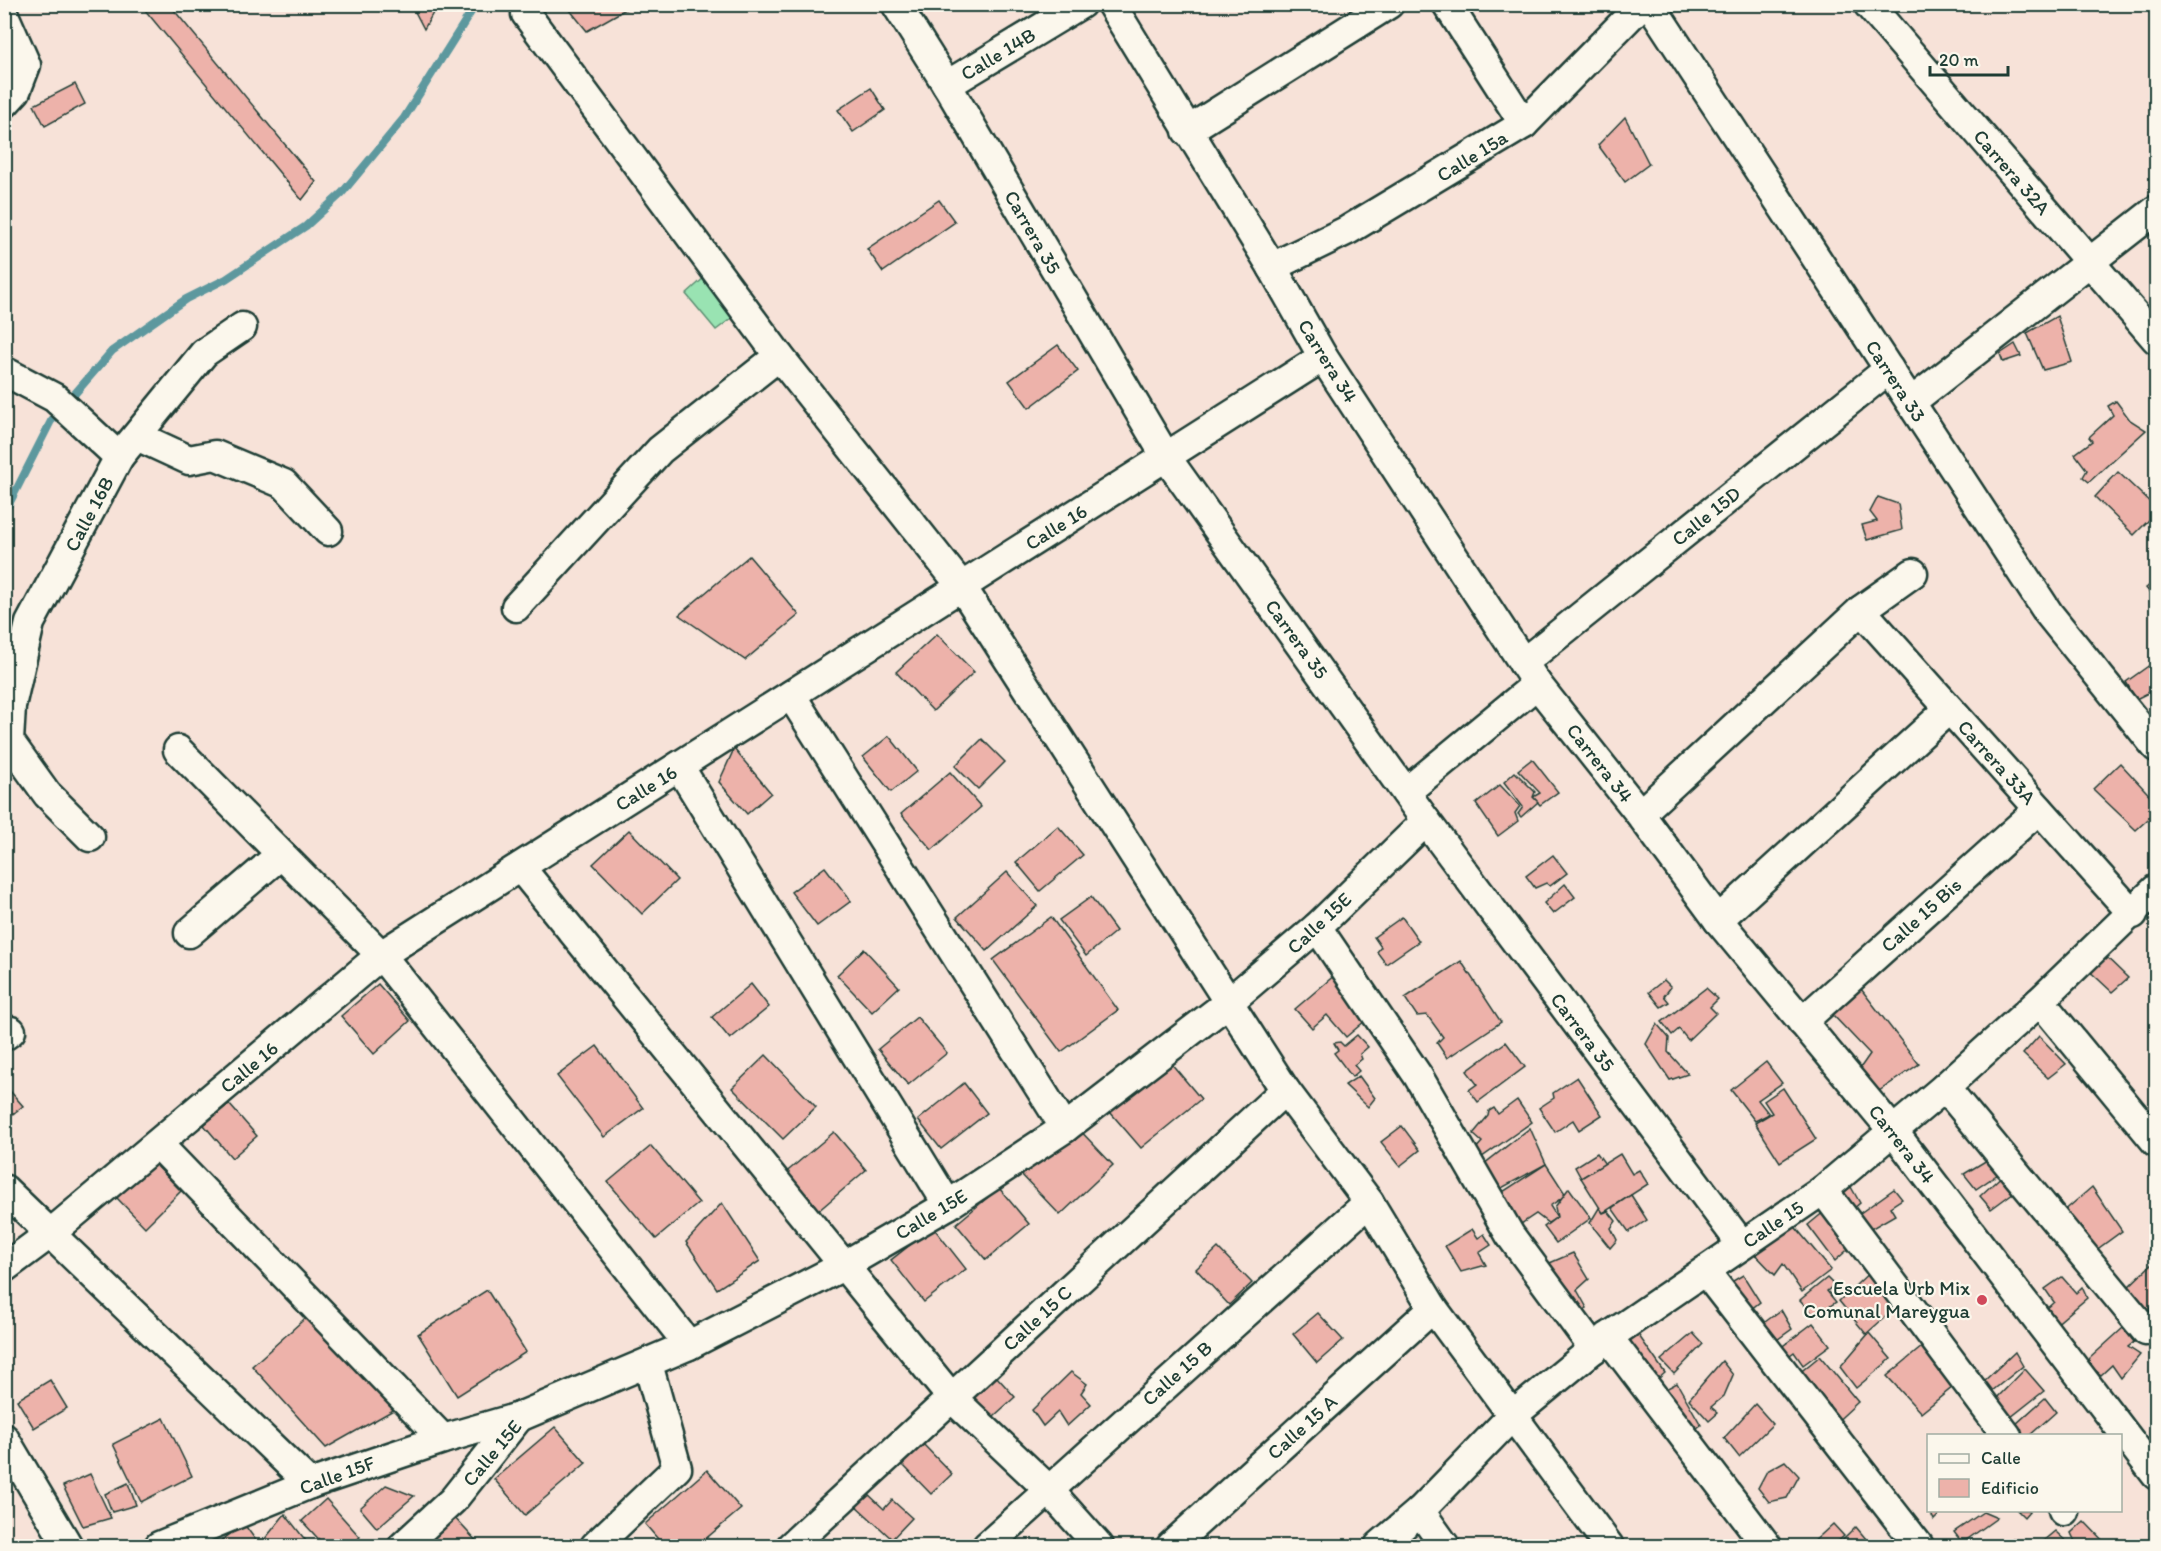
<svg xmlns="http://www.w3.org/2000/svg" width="2161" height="1551" font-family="Itim,sans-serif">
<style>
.green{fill:#99e3b2;stroke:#5c9073;stroke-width:1.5}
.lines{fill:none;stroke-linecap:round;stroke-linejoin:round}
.stream{stroke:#5d989e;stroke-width:8}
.building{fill:#edb2aa;stroke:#1f3d34;stroke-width:1.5}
.minor-casing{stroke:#1f3d34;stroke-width:33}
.minor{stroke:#fbf7ec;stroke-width:28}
.poi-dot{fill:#d1495b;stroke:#fbf7ec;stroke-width:2}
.labels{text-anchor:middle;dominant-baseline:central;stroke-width:4.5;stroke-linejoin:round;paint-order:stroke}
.street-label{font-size:20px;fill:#1f3d34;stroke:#fbf7ec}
.poi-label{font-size:20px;fill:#1f3d34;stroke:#fbf7ec;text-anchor:end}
</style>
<rect width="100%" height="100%" fill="#f7e2d8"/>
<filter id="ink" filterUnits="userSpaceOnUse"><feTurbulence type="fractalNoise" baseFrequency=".0167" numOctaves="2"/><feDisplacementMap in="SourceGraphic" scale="12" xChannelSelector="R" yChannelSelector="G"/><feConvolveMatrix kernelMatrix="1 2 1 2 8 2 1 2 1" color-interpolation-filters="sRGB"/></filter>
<g filter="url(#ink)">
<polygon class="green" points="706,276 737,314 716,330 686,294"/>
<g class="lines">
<polyline class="stream" points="4,514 51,421 112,351 186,299 226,279 306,226 342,193 404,118 476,4"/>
</g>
<g class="building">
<polygon points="140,4 169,4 316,182 302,200"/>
<polygon points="411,4 438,4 424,29"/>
<polygon points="565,4 632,4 633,5 587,31"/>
<polygon points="75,84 85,104 45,126 34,105"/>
<polygon points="871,88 885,110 853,132 838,110"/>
<polygon points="1625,117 1649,164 1625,182 1598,145"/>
<polygon points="939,200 955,222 883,272 867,249"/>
<polygon points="2057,316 2072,362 2043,370 2027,333"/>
<polygon points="2015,344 2021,356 2003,362 2000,354"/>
<polygon points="1058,345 1078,371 1029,408 1009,381"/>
<polygon points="2116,401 2130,420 2146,430 2089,482 2083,477 2087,470 2075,454 2092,441 2089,437 2113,415 2108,406"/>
<polygon points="2118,472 2156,508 2156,513 2134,535 2095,497"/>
<polygon points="1878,497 1898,504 1902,530 1867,540 1862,525 1877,521 1870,512"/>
<polygon points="749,556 799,615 745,660 679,615"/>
<polygon points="2156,580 2156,600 2146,588"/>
<polygon points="937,634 974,672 933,711 896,672"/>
<polygon points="2154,662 2156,665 2156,689 2136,699 2126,682"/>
<polygon points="889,736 917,771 891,792 863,757"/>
<polygon points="982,739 1005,762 978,789 955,766"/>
<polygon points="734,749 771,793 747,814 719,782"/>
<polygon points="1532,759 1558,792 1540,805 1533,797 1540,793 1518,770"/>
<polygon points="2120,763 2156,802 2156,812 2136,830 2093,789"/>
<polygon points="950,772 981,807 932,850 901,814"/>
<polygon points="1515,772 1535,792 1533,797 1538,802 1521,817 1518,814 1523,807 1504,782"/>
<polygon points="1500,785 1520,806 1515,813 1518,821 1498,836 1476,804"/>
<polygon points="1058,826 1083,855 1040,891 1016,862"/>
<polygon points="629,830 677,880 642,914 593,864"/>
<polygon points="1553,855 1567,873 1550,886 1546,883 1535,888 1526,876"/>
<polygon points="825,867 851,901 817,926 791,892"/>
<polygon points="1007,872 1037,906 987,951 957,917"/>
<polygon points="1565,884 1575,897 1553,914 1544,903"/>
<polygon points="1091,897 1116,931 1086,956 1059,920"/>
<polygon points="1051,917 1118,1010 1061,1052 993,960"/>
<polygon points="1402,917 1419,941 1386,964 1377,952 1381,947 1374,937"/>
<polygon points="2097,948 2128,978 2112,992 2084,966"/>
<polygon points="864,949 899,987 872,1012 837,975"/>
<polygon points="1461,961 1501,1022 1447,1058 1437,1043 1443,1037 1427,1015 1417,1016 1405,998"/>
<polygon points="1336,974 1372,1015 1346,1037 1327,1015 1312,1028 1295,1009"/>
<polygon points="1664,980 1671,987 1664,996 1669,1002 1661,1007 1649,992"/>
<polygon points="378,984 410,1021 374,1054 341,1016"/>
<polygon points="751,984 769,1007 730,1039 712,1017"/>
<polygon points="1706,988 1718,999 1710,1007 1716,1013 1688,1040 1679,1029 1672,1035 1662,1022"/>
<polygon points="1861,989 1919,1064 1870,1097 1856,1074 1870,1054 1832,1014"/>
<polygon points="917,1017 947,1053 908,1085 878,1049"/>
<polygon points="1657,1024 1669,1038 1668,1052 1688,1074 1670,1080 1646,1044"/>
<polygon points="1357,1035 1368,1047 1360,1054 1362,1059 1354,1065 1359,1071 1352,1077 1334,1053 1338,1050 1334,1043 1340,1042 1344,1046"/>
<polygon points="2039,1036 2066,1064 2048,1078 2023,1054"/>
<polygon points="1506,1042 1525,1067 1478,1102 1469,1090 1477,1084 1467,1071"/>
<polygon points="597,1046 643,1108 604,1137 557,1076"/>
<polygon points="766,1055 816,1107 783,1139 732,1088"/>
<polygon points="1170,1062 1201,1099 1141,1148 1110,1112"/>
<polygon points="1766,1062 1782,1083 1758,1100 1769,1114 1755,1121 1731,1090"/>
<polygon points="1359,1076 1375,1098 1368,1107 1345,1085"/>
<polygon points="1577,1077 1602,1115 1579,1130 1573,1120 1555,1132 1539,1108 1554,1098 1553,1093"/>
<polygon points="964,1083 987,1113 941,1149 918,1120"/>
<polygon points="4,1084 23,1106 4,1121"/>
<polygon points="1783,1088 1816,1139 1780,1162 1755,1123 1772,1113 1764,1101"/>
<polygon points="1517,1100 1532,1122 1482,1157 1474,1151 1482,1142 1473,1134 1488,1116 1489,1111 1494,1108 1498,1114"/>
<polygon points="229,1104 257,1136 232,1158 204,1125"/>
<polygon points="1073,1123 1113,1165 1060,1215 1020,1173"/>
<polygon points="1402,1126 1420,1150 1400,1166 1381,1142"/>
<polygon points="1530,1128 1546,1164 1496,1191 1479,1168"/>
<polygon points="834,1132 866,1170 810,1218 777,1180"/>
<polygon points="651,1146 699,1203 656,1239 608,1182"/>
<polygon points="1597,1153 1605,1164 1581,1178 1575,1167"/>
<polygon points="1620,1154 1632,1174 1639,1170 1648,1184 1603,1213 1581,1178"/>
<polygon points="1992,1157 2004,1170 1976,1189 1964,1174"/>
<polygon points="152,1161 181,1191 145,1227 116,1197"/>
<polygon points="1546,1164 1566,1195 1550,1206 1557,1217 1548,1223 1536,1214 1515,1228 1495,1197"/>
<polygon points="2007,1171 2021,1187 1991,1209 1980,1196"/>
<polygon points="1851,1187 1860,1203 1846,1215 1834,1200"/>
<polygon points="2092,1187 2122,1231 2092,1253 2056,1218"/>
<polygon points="999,1188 1029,1224 986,1260 956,1224"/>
<polygon points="1569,1188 1591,1218 1556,1243 1544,1227 1557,1217 1555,1207"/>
<polygon points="1894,1189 1902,1199 1890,1207 1895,1215 1862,1234 1856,1216"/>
<polygon points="1631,1195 1647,1220 1629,1232 1612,1208"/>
<polygon points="722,1203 760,1261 717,1289 686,1242"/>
<polygon points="1599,1208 1603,1213 1608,1211 1616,1221 1611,1228 1617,1240 1610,1248 1590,1223"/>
<polygon points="1825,1211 1854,1244 1835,1261 1808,1225"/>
<polygon points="1791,1222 1831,1270 1802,1292 1783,1264 1775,1275 1753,1252"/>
<polygon points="933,1227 966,1269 924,1302 891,1260"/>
<polygon points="1472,1229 1478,1238 1484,1234 1491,1245 1479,1253 1486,1265 1461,1272 1445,1246"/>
<polygon points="1218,1248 1252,1283 1229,1305 1196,1269"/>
<polygon points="1573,1253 1589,1279 1577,1290 1587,1308 1575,1317 1560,1296 1569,1289 1545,1265"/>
<polygon points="2156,1260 2156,1303 2139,1317 2124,1291"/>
<polygon points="1874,1268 1901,1303 1866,1334 1839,1301"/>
<polygon points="1743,1275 1760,1302 1746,1313 1723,1287"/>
<polygon points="2062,1277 2076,1293 2082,1287 2087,1298 2048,1331 2040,1315 2054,1302 2045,1289"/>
<polygon points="1827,1278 1834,1285 1827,1291 1836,1302 1815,1316 1800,1300"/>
<polygon points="487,1290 526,1352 457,1396 418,1334"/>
<polygon points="1781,1310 1792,1329 1767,1347 1753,1331"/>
<polygon points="311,1313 397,1408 326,1448 252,1366"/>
<polygon points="1318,1313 1343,1340 1317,1363 1293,1334"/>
<polygon points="1813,1323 1830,1345 1803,1365 1794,1352 1782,1361 1775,1352"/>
<polygon points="2123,1328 2134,1342 2128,1347 2140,1355 2121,1378 2112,1365 2101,1375 2094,1369 2086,1377 2079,1368"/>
<polygon points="1637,1333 1665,1373 1650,1386 1621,1348"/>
<polygon points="1693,1333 1703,1344 1674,1374 1661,1360"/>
<polygon points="1869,1333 1891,1359 1856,1388 1840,1367"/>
<polygon points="2156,1333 2156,1351 2155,1352 2147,1342"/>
<polygon points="1929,1341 1959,1382 1921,1413 1887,1376"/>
<polygon points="2015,1352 2023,1366 1992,1391 1984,1381"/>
<polygon points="1820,1356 1858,1402 1829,1429 1792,1379"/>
<polygon points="1722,1361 1733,1375 1724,1396 1711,1407 1718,1413 1709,1421 1689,1399"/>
<polygon points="2025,1369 2044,1391 2011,1417 1993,1402"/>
<polygon points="1071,1372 1087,1384 1081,1393 1091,1404 1067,1426 1058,1412 1043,1426 1032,1410"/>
<polygon points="996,1376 1015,1397 985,1424 966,1402"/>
<polygon points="50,1380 67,1408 34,1428 17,1400"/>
<polygon points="1677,1383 1701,1425 1687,1435 1660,1392"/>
<polygon points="2045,1398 2056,1412 2029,1436 2022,1436 2015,1425"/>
<polygon points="1755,1404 1773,1424 1739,1457 1724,1438"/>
<polygon points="164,1418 192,1476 141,1502 113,1444"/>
<polygon points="555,1427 586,1463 525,1515 494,1479"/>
<polygon points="922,1443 952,1474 931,1494 901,1463"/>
<polygon points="1785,1461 1799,1476 1787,1498 1769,1502 1758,1488 1767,1471"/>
<polygon points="707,1470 741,1509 697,1546 664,1546 645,1524"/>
<polygon points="90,1474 111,1518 83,1526 63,1486"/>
<polygon points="128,1483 136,1505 112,1512 105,1494"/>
<polygon points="386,1485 414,1496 377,1528 360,1508"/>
<polygon points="867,1493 884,1509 892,1500 912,1518 892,1539 855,1505"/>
<polygon points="326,1499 360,1537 350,1546 325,1546 302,1521"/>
<polygon points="1929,1510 1944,1510 1934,1520"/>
<polygon points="2017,1510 2030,1510 2024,1517"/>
<polygon points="1983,1512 1997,1518 1958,1546 1960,1540 1954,1532"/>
<polygon points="285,1514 310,1546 270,1546 264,1540"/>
<polygon points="452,1515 478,1543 474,1546 418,1546"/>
<polygon points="2084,1521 2108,1546 2077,1546 2071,1533"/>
<polygon points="244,1524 260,1546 225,1546 221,1541"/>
<polygon points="1833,1524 1844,1536 1833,1546 1809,1546"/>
<polygon points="1856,1527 1872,1546 1837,1546"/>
<polygon points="2055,1531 2071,1546 2037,1546"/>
<polygon points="2013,1538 2019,1546 2004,1546"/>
</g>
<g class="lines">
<defs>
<g id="minor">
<polyline points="896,4 947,85 1166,457 1426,821 1742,1245"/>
<polyline points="1111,4 1272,267 1323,357 1537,684 1640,814 1718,920 1893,1131 2156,1475"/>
<polyline points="1447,4 1524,124"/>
<polyline points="1650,4 2049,614 2156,747"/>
<polyline points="1868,4 2156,339"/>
<polyline points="526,14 779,356 962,587 1285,1090 1369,1202 1433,1308 1609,1546"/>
<polyline points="4,15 26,65 16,91 4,104"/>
<polyline points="947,85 1081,4"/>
<polyline points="1187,131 1389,4"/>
<polyline points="1272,267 1348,230 1524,124 1642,4"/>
<polyline points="4,371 55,398 119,457"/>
<polyline points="1911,402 2156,210"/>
<polyline points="137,436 189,460 215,455 284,484 328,531"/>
<polyline points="516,607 660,450 779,356"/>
<polyline points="1861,610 2133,914"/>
<polyline points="1523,663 1889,369"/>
<polyline points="791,695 1065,1128"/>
<polyline points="178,750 381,955 689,1345"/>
<polyline points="679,766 948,1205"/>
<polyline points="1406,792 1537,684"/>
<polyline points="1640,814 1861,610 1913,573"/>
<polyline points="90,837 47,794 9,741 11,706 30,623 119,457 204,353 242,327"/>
<polyline points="520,867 951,1397 1048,1489 1099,1546"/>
<polyline points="1718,920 1949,709"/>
<polyline points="1317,927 1418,1076 1510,1235 1594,1349"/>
<polyline points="189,933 280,855"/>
<polyline points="2040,1001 2156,1142"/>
<polyline points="1802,1022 2039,809"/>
<polyline points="4,1036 11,1031"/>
<polyline points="1945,1087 2146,1331"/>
<polyline points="158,1144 443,1439"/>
<polyline points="4,1189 310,1484"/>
<polyline points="1823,1190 2007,1436"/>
<polyline points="4,1268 51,1233 381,955 1323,357"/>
<polyline points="1705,1271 1919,1546"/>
<polyline points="1608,1337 1767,1546"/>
<polyline points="4,1438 68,1546"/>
<polyline points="2063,1510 2064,1511"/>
<polyline points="1420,1511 1445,1546"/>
<polyline points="159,1546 310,1484 443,1439 519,1417 689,1345 843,1266 948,1205 1065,1128 1229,1002 1317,927 1426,821"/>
<polyline points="403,1546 453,1500 519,1417"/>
<polyline points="595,1546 677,1468 648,1364"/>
<polyline points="791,1546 1285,1090"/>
<polyline points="987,1546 1369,1202"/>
<polyline points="1171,1546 1433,1308"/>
<polyline points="1379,1546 1420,1511 1512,1416 1608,1337 1823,1190 1945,1087 2040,1001 2156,889"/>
</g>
</defs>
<use href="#minor" class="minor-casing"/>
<use href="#minor" class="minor"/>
</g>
</g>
<circle class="poi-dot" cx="1982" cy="1300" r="6"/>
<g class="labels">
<g class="street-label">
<text transform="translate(998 54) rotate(-31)">Calle 14B</text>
<text transform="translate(1472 156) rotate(-32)">Calle 15a</text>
<text transform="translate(2012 172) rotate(49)">Carrera 32A</text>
<text transform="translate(1033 232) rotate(60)">Carrera 35</text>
<text transform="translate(1328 361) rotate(58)">Carrera 34</text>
<text transform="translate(1896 381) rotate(57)">Carrera 33</text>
<text transform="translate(89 514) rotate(-62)">Calle 16B</text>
<text transform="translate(1706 516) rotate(-39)">Calle 15D</text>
<text transform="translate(1056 527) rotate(-32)">Calle 16</text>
<text transform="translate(1297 639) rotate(54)">Carrera 35</text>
<text transform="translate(1997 762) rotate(48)">Carrera 33A</text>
<text transform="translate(1600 763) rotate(52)">Carrera 34</text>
<text transform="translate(646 788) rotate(-32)">Calle 16</text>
<text transform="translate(1921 915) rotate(-42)">Calle 15 Bis</text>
<text transform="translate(1319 923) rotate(-43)">Calle 15E</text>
<text transform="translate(1583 1032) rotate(53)">Carrera 35</text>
<text transform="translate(249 1067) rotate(-40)">Calle 16</text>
<text transform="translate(1902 1144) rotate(52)">Carrera 34</text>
<text transform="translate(931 1214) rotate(-31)">Calle 15E</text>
<text transform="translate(1773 1224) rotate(-34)">Calle 15</text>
<text transform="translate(1037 1318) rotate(-43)">Calle 15 C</text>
<text transform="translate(1177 1373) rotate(-42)">Calle 15 B</text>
<text transform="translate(1302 1427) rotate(-42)">Calle 15 A</text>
<text transform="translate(492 1453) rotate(-50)">Calle 15E</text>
<text transform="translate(337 1475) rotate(-20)">Calle 15F</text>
</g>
<g class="poi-label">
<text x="1970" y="1288">Escuela Urb Mix<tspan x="1970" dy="23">Comunal Mareygua</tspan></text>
</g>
</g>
<rect width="2161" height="1551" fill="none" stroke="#fbf7ec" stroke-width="24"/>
<rect x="12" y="12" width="2137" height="1527" fill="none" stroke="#1f3d34" stroke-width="2" filter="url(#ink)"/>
<rect x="1927" y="1434" width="195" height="78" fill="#fbf7ec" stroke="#a3ada2" stroke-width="1.5"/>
<rect x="1939" y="1454" width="30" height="9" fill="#fbf7ec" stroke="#a3ada2" stroke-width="1.5"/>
<text x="1981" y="1464" font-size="18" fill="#1f3d34">Calle</text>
<rect x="1939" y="1479" width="30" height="18" fill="#edb2aa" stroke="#a3ada2" stroke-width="1.5"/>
<text x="1981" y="1494" font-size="18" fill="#1f3d34">Edificio</text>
<path d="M1930 66v9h78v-9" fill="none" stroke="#1f3d34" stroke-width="3"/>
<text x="1939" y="66" font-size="18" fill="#1f3d34" stroke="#fbf7ec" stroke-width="4.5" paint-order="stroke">20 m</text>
</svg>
